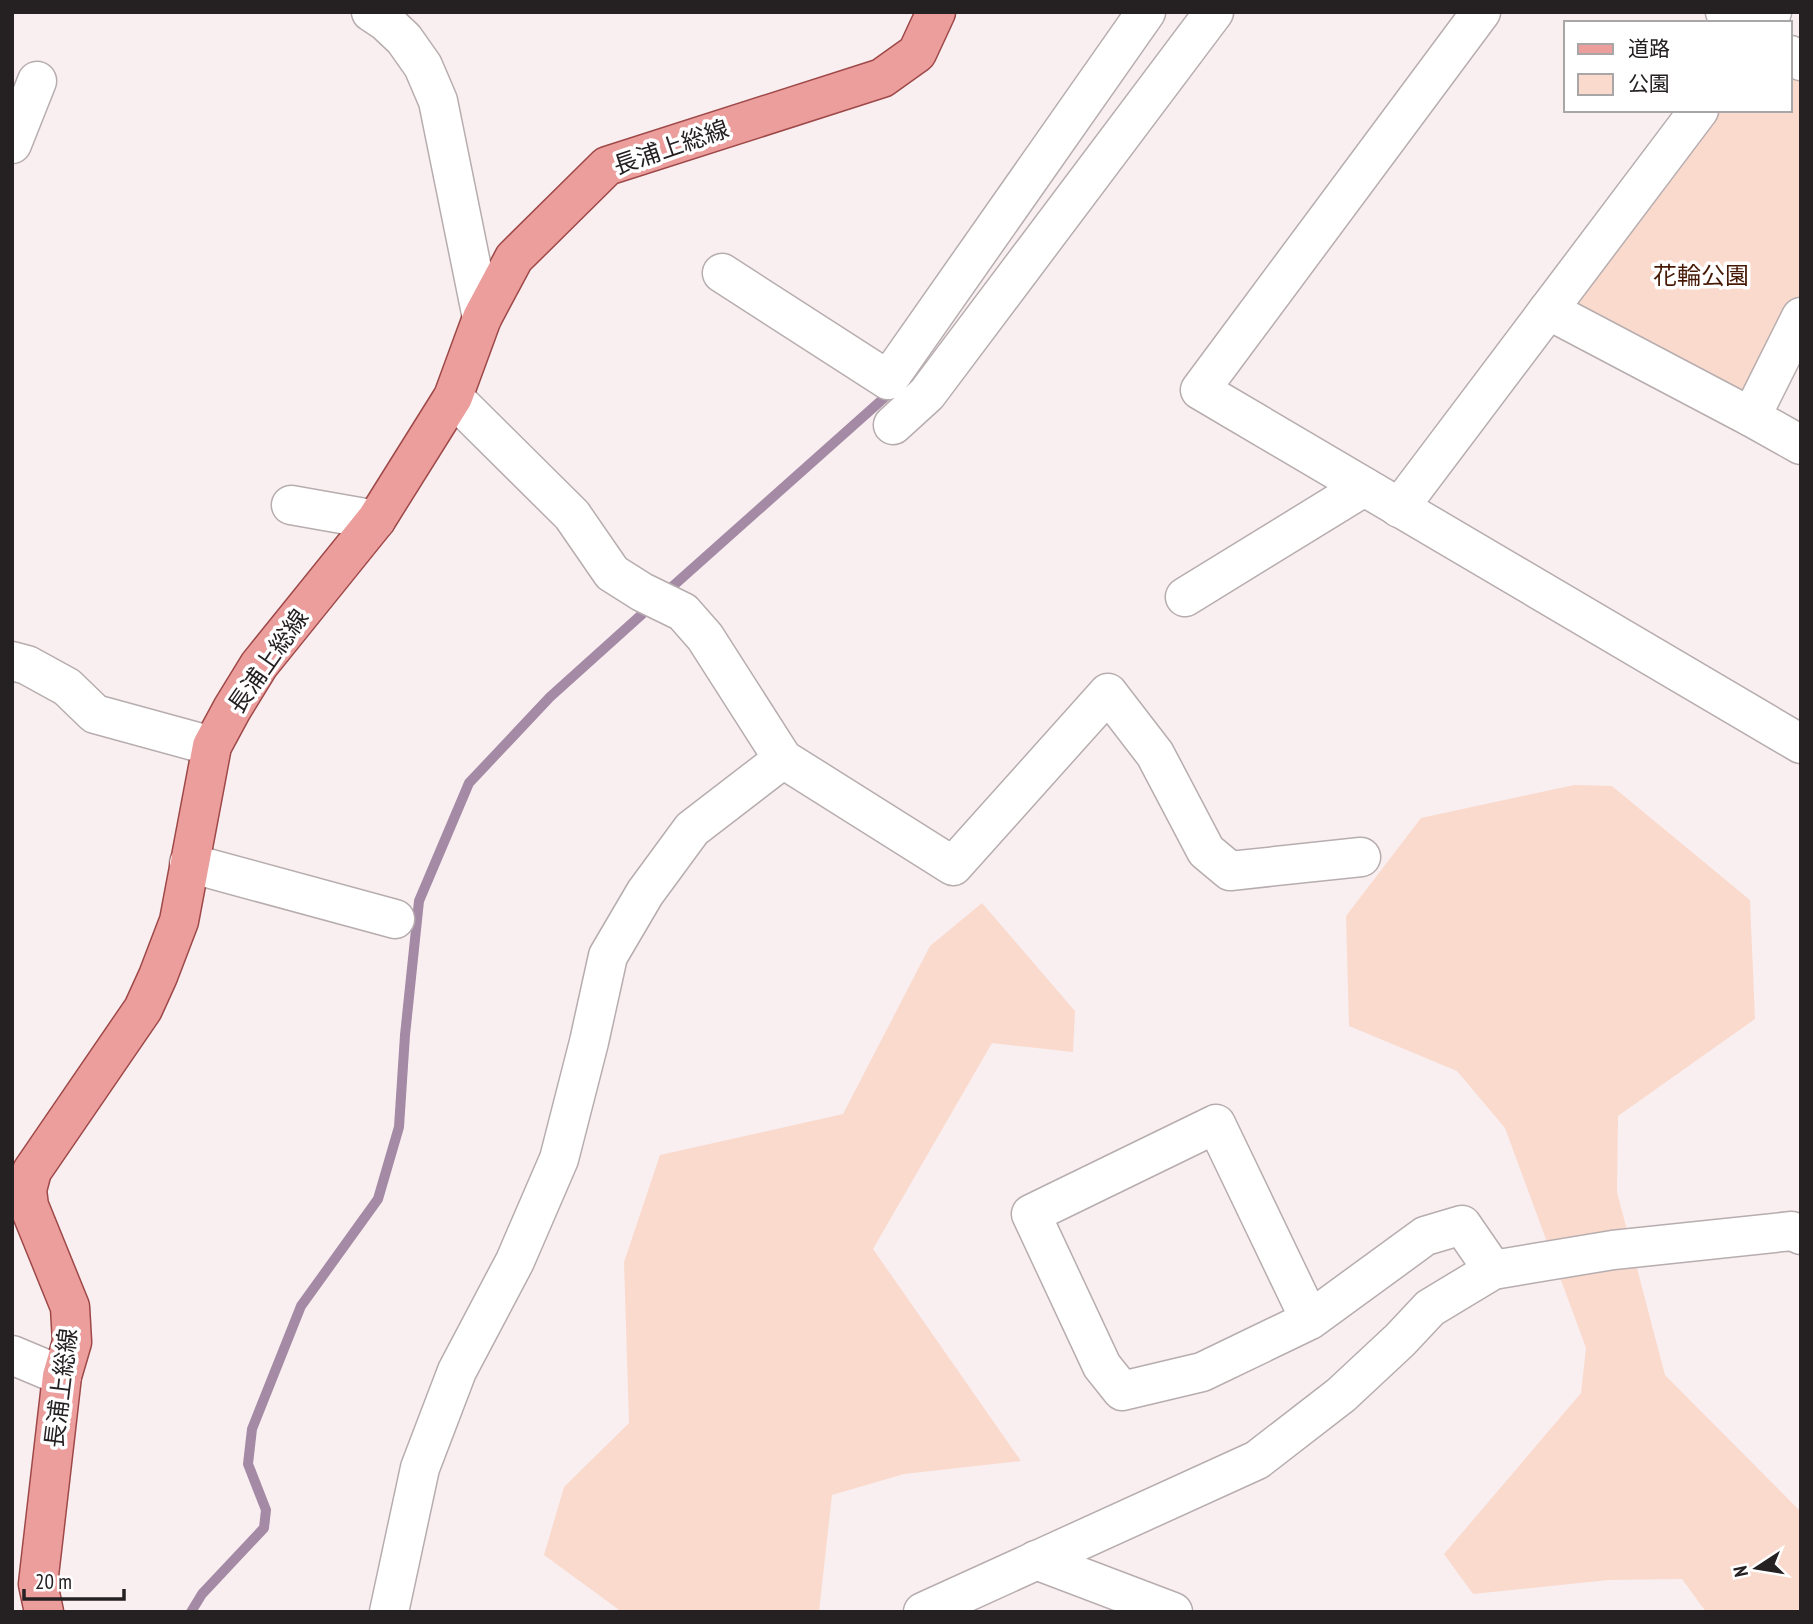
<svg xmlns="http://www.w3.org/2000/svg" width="1813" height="1624" font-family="'PT Sans Narrow','Noto Sans JP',sans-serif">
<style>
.green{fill:#fadacd}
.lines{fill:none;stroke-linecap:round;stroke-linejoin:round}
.stream{stroke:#a48aa4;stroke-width:10}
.minor-casing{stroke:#b7adaf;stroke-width:41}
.major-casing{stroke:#9e4848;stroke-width:41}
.minor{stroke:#fff;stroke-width:38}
.major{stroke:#ec9e9d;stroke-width:38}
.labels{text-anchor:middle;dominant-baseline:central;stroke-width:7;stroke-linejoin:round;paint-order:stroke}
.street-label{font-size:24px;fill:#252122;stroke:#fff}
.park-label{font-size:24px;fill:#461905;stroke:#fff}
</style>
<rect width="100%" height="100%" fill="#f9eff1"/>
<g class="green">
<polygon points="1790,55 1801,61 1801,317 1751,417 1548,310 1699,110 1790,110"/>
<polygon points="1574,785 1612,786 1750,900 1755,1019 1618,1116 1617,1192 1665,1375 1801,1512 1801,1612 1706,1612 1682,1579 1609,1580 1473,1594 1444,1554 1581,1393 1586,1348 1505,1128 1457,1071 1349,1026 1346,916 1421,818"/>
<polygon points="982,903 1075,1011 1073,1052 992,1043 873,1249 1021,1461 904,1474 832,1495 819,1612 622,1612 544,1555 564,1487 629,1423 624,1262 660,1155 843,1114 930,946"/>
</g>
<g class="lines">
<g class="stream">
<polyline points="664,594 893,390"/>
<polyline points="191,1612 202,1594 264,1528 266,1510 248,1464 252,1429 301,1306 378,1199 399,1127 405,1035 419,901 469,783 550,697 650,607"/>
</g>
<defs>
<g id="minor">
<polyline points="371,12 386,22 404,39 423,66 438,101 482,318"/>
<polyline points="1481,12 1200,390 1801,744"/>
<polyline points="1725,12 1739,23"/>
<polyline points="1764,23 1772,12"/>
<polyline points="1790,55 1801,61"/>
<polyline points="12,144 37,81"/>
<polyline points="722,273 888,380 1146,12"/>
<polyline points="1548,310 1751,417 1801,445"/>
<polyline points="453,397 572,515 612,573 642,592 683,612 705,637 783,759 953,866 1108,693 1155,754 1206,851 1230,871 1361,857"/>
<polyline points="1751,417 1801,317"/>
<polyline points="893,425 927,394 1214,12"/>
<polyline points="291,505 376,520"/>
<polyline points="1399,508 1699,110"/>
<polyline points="1185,597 1364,487"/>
<polyline points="12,661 27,665 67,687 95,714 212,746"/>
<polyline points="189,863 395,919"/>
<polyline points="1310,1320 1216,1124 1031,1214 1102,1366 1122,1391 1202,1372 1310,1320 1425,1236 1462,1225 1493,1270"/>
<polyline points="12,1355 62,1376"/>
<polyline points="1036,1560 1173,1612"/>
<polyline points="389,1612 420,1468 457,1371 515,1261 559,1159 589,1042 608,956 645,893 692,829 783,759"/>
<polyline points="923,1612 1257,1460 1341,1395 1400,1340 1430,1308 1493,1270 1613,1250 1792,1231 1801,1235"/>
</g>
<polyline id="major" points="44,1612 38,1584 62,1376 72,1342 70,1307 29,1206 27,1190 32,1171 143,1009 158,976 179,921 212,746 232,709 259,665 376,520 453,397 482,318 514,258 607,166 882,78 917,53 936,12"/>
</defs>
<use href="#minor" class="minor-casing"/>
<use href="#major" class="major-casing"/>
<use href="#minor" class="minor"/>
<use href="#major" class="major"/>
</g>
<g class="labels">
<g class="street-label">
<text transform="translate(671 147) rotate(-19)">長浦上総線</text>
<text transform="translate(268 661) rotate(-55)">長浦上総線</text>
<text transform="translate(61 1388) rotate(-83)">長浦上総線</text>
</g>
<g class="park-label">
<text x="1701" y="275">花輪公園</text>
</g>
</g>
<rect width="1813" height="1624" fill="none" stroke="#252122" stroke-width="28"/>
<rect x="1564" y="21" width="228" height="91" fill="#ffffff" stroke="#a8a6a7" stroke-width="2"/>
<rect x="1578" y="44" width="35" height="10" fill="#ec9e9d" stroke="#a8a6a7" stroke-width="2"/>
<text x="1628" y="56" font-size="21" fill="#252122">道路</text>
<rect x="1578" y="74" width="35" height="21" fill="#fadacd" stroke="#a8a6a7" stroke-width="2"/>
<text x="1628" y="91" font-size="21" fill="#252122">公園</text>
<g transform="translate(1757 1568) rotate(258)" stroke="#ffffff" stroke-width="5" paint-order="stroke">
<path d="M0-5L12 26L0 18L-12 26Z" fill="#252122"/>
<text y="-10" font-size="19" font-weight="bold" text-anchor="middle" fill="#252122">N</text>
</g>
<path d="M24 1589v10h100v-10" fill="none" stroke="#252122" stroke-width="3.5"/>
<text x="35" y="1589" font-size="21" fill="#252122" stroke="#ffffff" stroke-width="5" paint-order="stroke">20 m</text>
</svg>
